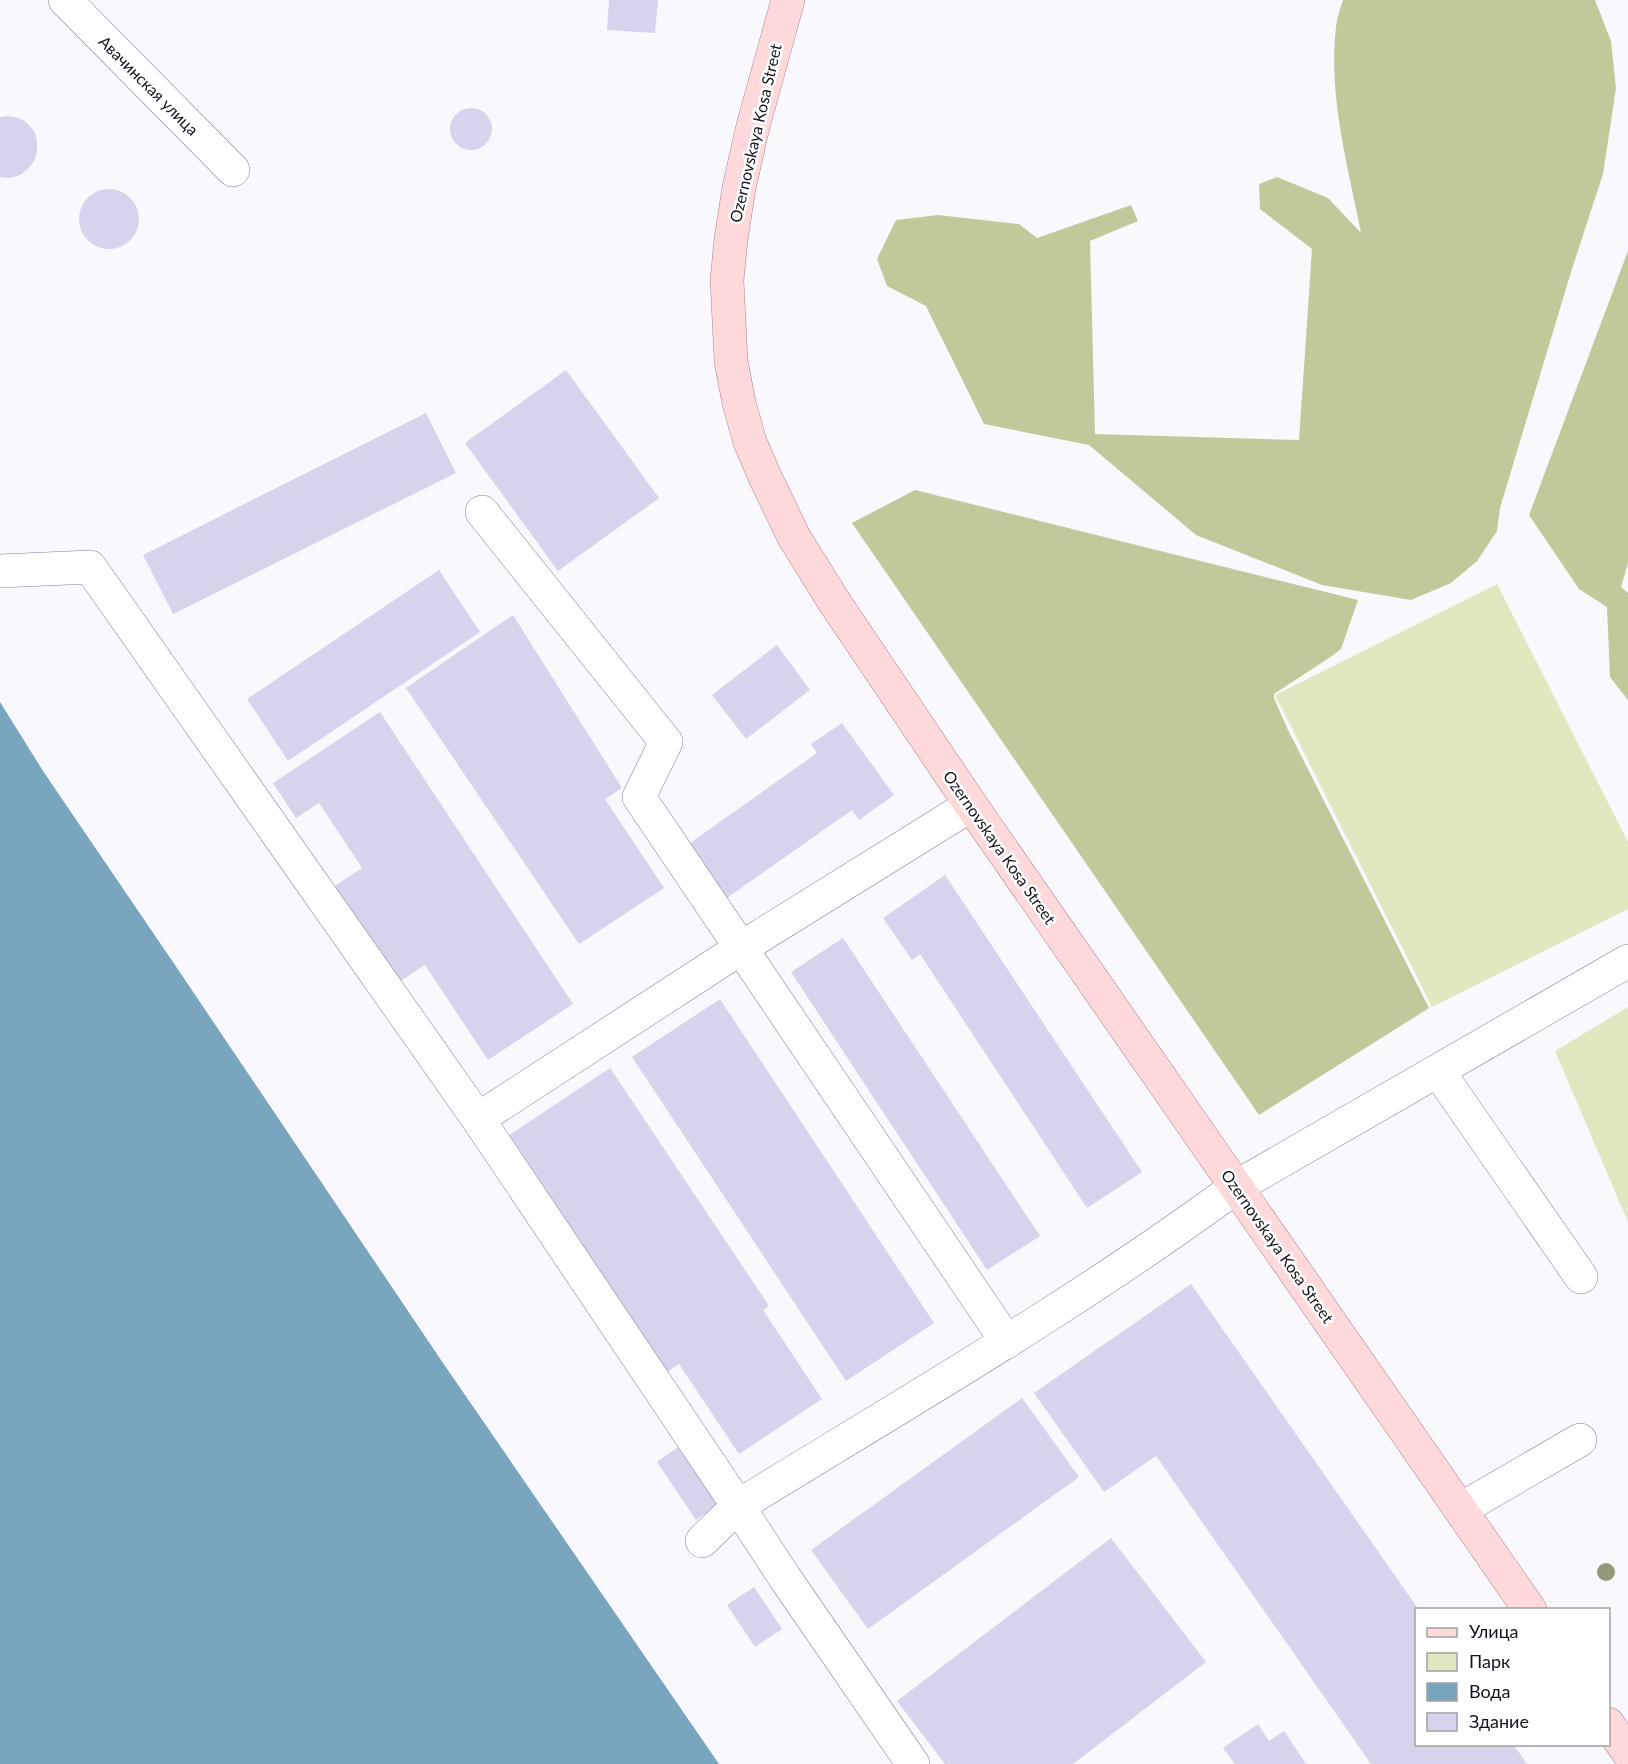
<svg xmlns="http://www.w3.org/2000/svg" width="1628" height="1764" font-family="Lato,sans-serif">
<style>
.green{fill:#e2e7c0}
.forest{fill:#c3c89b}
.water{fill:#79a5bf}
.building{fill:#d8d2ed}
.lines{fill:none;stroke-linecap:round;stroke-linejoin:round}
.minor-casing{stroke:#857f98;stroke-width:34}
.major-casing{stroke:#aa8388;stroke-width:34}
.minor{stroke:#fff;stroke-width:33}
.major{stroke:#fdd9db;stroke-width:33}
.tree{fill:#96987d}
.labels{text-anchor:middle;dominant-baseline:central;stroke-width:5;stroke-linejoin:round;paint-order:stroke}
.street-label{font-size:16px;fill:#14121b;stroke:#fff}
</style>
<rect width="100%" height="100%" fill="#f9f8fd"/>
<g class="green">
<polygon points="1497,584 1628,842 1628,909 1432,1007 1275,695"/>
<polygon points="1628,1007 1628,1222 1555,1051"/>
</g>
<g class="forest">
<path d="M1343 0H1595L1611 41 1616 88 1603 174 1571 272 1500 508 1497 531 1477 561 1451 583 1411 600 1322 585 1196 535 1089 445 984 424 926 306 887 286 877 259 896 220 938 215 1019 224 1037 238 1131 205 1138 221 1090 241 1095 434 1299 440 1312 249 1260 209 1259 184 1277 177 1328 198 1361 233C1348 165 1328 97 1336 27 1337 18 1340 9 1343 0Z"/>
<polygon points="1628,251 1628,563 1621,587 1628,593 1628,700 1610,677 1607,607 1579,589 1529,515"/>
<polygon points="915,490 1358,600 1341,649 1332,656 1274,694 1274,698 1287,728 1429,1008 1259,1115 852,523"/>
</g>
<polygon class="water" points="0,702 43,771 177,968 443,1363 719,1764 0,1764"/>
<g class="building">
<polygon points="609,0 658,0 655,33 607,30"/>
<circle cx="471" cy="129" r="21"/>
<polygon points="8,116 19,118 27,123 34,131 37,141 37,152 34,161 28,169 20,175 10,178 0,177 0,117"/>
<circle cx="109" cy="219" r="30"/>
<polygon points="566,370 659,498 558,571 465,443"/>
<polygon points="426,413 456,473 173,614 143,555"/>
<polygon points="439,570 480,632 288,761 247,699"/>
<polygon points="513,615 622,788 605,799 664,888 579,944 406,688"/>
<polygon points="777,645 810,690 746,739 712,695"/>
<polygon points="380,712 573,1004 488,1060 425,965 399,982 335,886 362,868 319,803 296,818 273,783"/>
<polygon points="842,723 894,795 859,820 852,810 724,900 686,846 817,753 811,744"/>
<polygon points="945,875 1142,1172 1087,1208 920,954 912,960 883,918"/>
<polygon points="843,938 1040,1236 987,1270 791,972"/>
<polygon points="720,999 934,1323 846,1381 632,1057"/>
<polygon points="610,1068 769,1306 763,1310 822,1399 739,1454 679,1364 660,1377 502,1140"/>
<polygon points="1191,1284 1419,1610 1416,1610 1416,1744 1513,1744 1527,1764 1371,1764 1156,1456 1104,1492 1034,1393"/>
<polygon points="1022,1398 1079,1477 868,1629 811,1550"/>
<polygon points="682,1444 721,1503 696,1520 657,1462"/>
<polygon points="1111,1538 1206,1662 1073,1764 945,1764 897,1701"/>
<polygon points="754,1587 782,1629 755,1647 727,1605"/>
<polygon points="1258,1724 1269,1741 1284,1731 1306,1764 1235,1764 1223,1748"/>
</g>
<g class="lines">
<defs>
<g id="minor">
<polyline points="65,0 233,170"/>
<polyline points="482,512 666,742 639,797 1007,1342"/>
<polyline points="0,571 90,567 478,1119 738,1506 785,1578 913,1764"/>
<polyline points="1438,1071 1581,1277"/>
<polyline points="478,1119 741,948 971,805"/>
<polyline points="1461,1509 1580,1440"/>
<path d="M702 1541 738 1506C906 1403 1077 1304 1236 1187L1628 961"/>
</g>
<g id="major">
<polyline points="788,0 753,126 739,188 731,239 727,280 731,361 739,403 750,442 765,477 794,537 833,600 971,805 1530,1610"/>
<polyline points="1608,1724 1628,1752"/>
</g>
</defs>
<use href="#minor" class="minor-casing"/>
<use href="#major" class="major-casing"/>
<use href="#minor" class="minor"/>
<use href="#major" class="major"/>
</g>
<circle class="tree" cx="1606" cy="1572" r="9"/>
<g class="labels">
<g class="street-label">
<text transform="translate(149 85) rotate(45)">Авачинская улица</text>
<text transform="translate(755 133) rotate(-77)">Ozernovskaya Kosa Street</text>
<text transform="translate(1000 847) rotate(55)">Ozernovskaya Kosa Street</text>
<text transform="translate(1278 1246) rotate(55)">Ozernovskaya Kosa Street</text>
</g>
</g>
<rect x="1415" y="1608" width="195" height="138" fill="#ffffff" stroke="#a1a0a4" stroke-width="1.5"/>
<rect x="1427" y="1628" width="30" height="9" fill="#fdd9db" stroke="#a1a0a4" stroke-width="1.5"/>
<text x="1469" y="1638" font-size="18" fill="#14121b">Улица</text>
<rect x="1427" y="1653" width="30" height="18" fill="#e2e7c0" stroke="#a1a0a4" stroke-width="1.5"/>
<text x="1469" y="1668" font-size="18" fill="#14121b">Парк</text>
<rect x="1427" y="1683" width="30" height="18" fill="#79a5bf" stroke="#a1a0a4" stroke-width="1.5"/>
<text x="1469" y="1698" font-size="18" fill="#14121b">Вода</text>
<rect x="1427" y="1713" width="30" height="18" fill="#d8d2ed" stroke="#a1a0a4" stroke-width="1.5"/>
<text x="1469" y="1728" font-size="18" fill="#14121b">Здание</text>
</svg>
